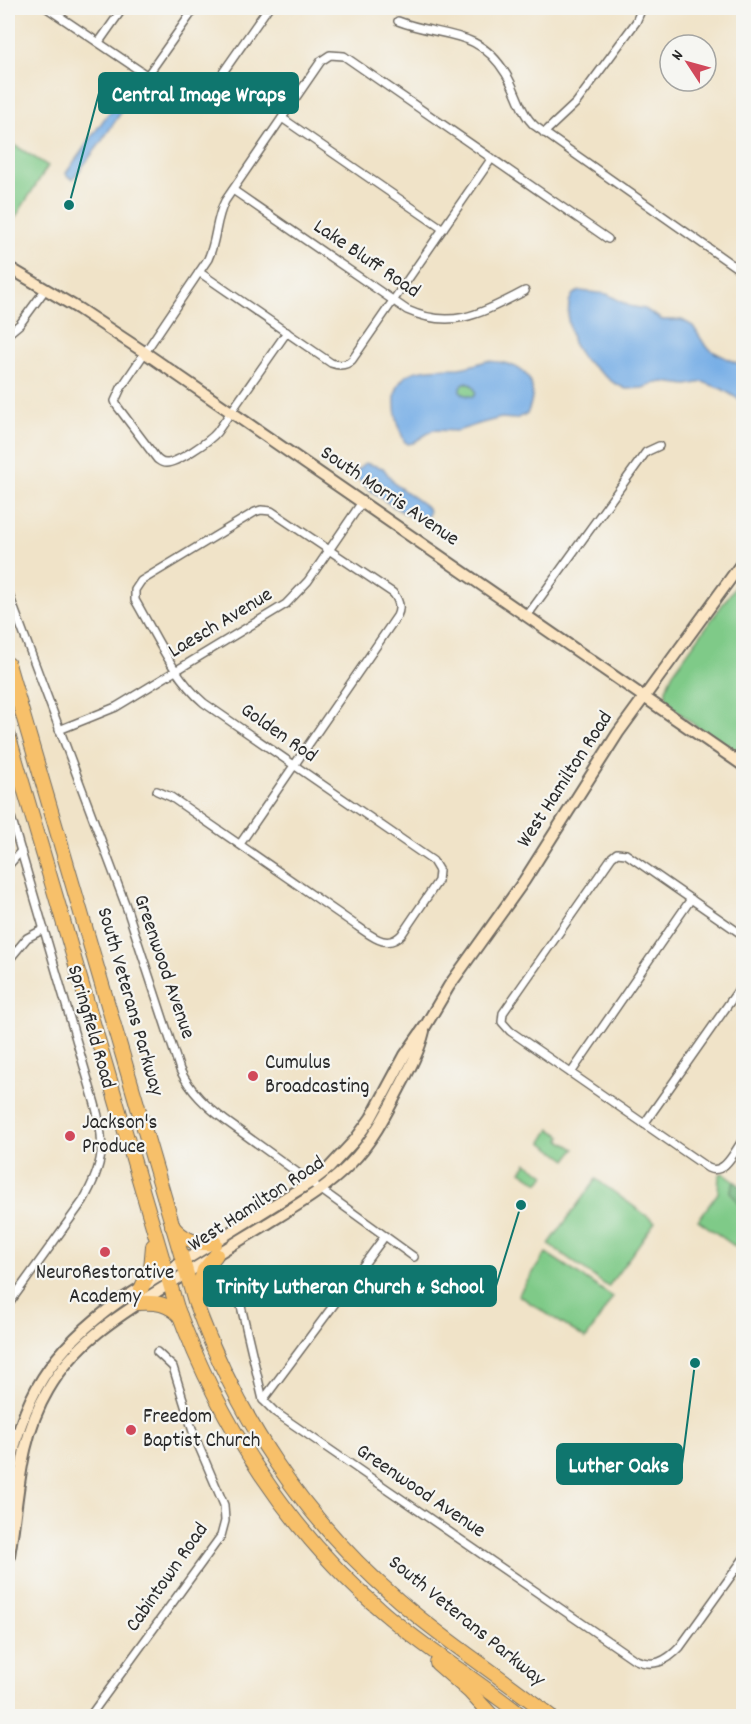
<svg xmlns="http://www.w3.org/2000/svg" width="751" height="1724" font-family="Dekko,sans-serif">
<style>
.green{fill:#7fca88;stroke:#557a5a;stroke-width:1.5}
.forest{fill:#67ae74;stroke:#496c50;stroke-width:1.5}
.water{fill:#77aee6;stroke:#516c88;stroke-width:1.5;fill-rule:evenodd}
.lines{fill:none;stroke-linecap:round;stroke-linejoin:round}
.street-casing{stroke:#706b62;stroke-width:10}
.secondary-casing{stroke:#706b62;stroke-width:14}
.highway-casing{stroke:#706b62;stroke-width:16}
.street{stroke:#fff;stroke-width:7}
.secondary{stroke:#fce6c4;stroke-width:10}
.highway{stroke:#f7c06b;stroke-width:14}
.poi-dot{fill:#d1495b;stroke:#f6f6f2;stroke-width:2}
.labels{text-anchor:middle;dominant-baseline:central;stroke-width:4.5;stroke-linejoin:round;paint-order:stroke}
.street-label{font-size:21px;fill:#2b2b2b;stroke:#f6f6f2}
.poi-label{font-size:21px;fill:#2b2b2b;stroke:#f6f6f2;text-anchor:start}
.leader{fill:none;stroke:#0f766e;stroke-width:2}
.callout-dot{fill:#0f766e;stroke:#f6f6f2;stroke-width:2}
.callout{fill:#0f766e;stroke:#0f766e;stroke-width:2}
.callout-label{font-size:22px;text-anchor:middle;font-weight:bold;fill:#fff}
</style>
<rect width="100%" height="100%" fill="#f6f6f2"/>
<filter id="ink" filterUnits="userSpaceOnUse"><feTurbulence type="fractalNoise" baseFrequency=".0167" numOctaves="2"/><feDisplacementMap in="SourceGraphic" scale="12" xChannelSelector="R" yChannelSelector="G"/><feConvolveMatrix kernelMatrix="1 2 1 2 8 2 1 2 1" color-interpolation-filters="sRGB"/></filter>
<filter id="wash" filterUnits="userSpaceOnUse"><feTurbulence type="fractalNoise" baseFrequency=".008" numOctaves="4" result="noise"/><feDisplacementMap in="SourceGraphic" scale="24" xChannelSelector="R" yChannelSelector="G"/><feGaussianBlur stdDeviation="1.35" result="paint"/><feColorMatrix in="noise" values="0 0 0 0 0 0 0 0 0 0 0 0 0 0 0 0 0 1.4 0 .05"/><feComposite in="paint" operator="in"/></filter>
<g filter="url(#wash)">
<rect width="100%" height="100%" fill="#f0e3c8"/>
<g class="green">
<polygon points="8,141 48,166 8,229"/>
<polygon points="464,382 473,386 476,393 473,397 465,395 460,391 460,387"/>
<path d="M743 576V758C728 747 670 713 666 696 664 689 670 680 673 673Z"/>
<polygon points="550,1129 562,1136 560,1140 575,1149 567,1160 542,1142"/>
<polygon points="527,1163 545,1175 539,1183 521,1171"/>
<polygon points="723,1173 743,1188 743,1252 698,1220 718,1193 719,1175"/>
<polygon points="596,1179 655,1222 608,1287 549,1244"/>
<polygon points="546,1253 613,1297 586,1339 518,1295"/>
</g>
<polygon class="forest" points="734,1181 743,1188 743,1210 730,1192"/>
<g class="water">
<polygon points="116,108 120,112 120,114 99,145 73,179 67,176 66,173 107,115"/>
<polygon points="580,291 607,294 629,306 645,309 662,320 682,320 693,326 705,345 714,352 736,363 743,364 743,402 722,389 703,382 687,385 663,382 652,384 643,388 626,389 614,383 582,358 573,343 568,320 569,302 573,294"/>
<path d="M486 361C521 362 543 378 527 414L515 419 501 418 482 423 457 431 433 430 413 443 408 444 404 441C396 421 386 388 409 374 418 368 448 368 459 368 469 367 477 364 486 361ZM468 382 473 386 476 393 473 397 465 395 460 391V387L464 383Z"/>
<path d="M365 463 383 468 395 484 428 508 429 513 426 519C408 520 376 495 363 484L357 478 356 472Z"/>
</g>
</g>
<g filter="url(#ink)">
<g class="lines">
<defs>
<g id="street">
<polyline points="47,8 192,106 198,105 203,101 268,8"/>
<path d="M398 21C441 38 478 27 506 74 517 91 520 113 535 126L744 273"/>
<polyline points="99,42 123,8"/>
<polyline points="147,76 195,8"/>
<polyline points="282,118 443,229"/>
<polyline points="544,133 576,103 636,22 642,8"/>
<path d="M233 190 407 310C454 331 483 312 525 291"/>
<path d="M199 272 331 363C339 366 346 366 352 360L492 158"/>
<path d="M287 332 217 432C210 441 177 463 166 463 161 463 160 461 157 459L117 406 115 401 121 388 208 259C217 240 215 220 225 201L321 61 330 55 344 56 608 239"/>
<polyline points="8,334 20,324 45,290"/>
<path d="M8 592 127 909 180 1070C191 1092 206 1106 226 1121L414 1257"/>
<polyline points="527,616 646,452 659,446"/>
<polyline points="59,730 116,707 286,604 308,581 362,502"/>
<path d="M157 791 171 797 357 926C371 935 387 951 402 934L438 881 439 871 433 861 204 703C174 678 155 634 135 600V590L141 581 255 512 261 510 271 511 393 593C399 600 401 608 397 616L240 844"/>
<path d="M8 807 95 1104C106 1144 104 1164 83 1201L8 1305"/>
<polyline points="8,866 21,851"/>
<path d="M744 936 626 854 617 853 612 857 503 1013 502 1022 510 1031 708 1168C725 1176 735 1150 744 1138"/>
<polyline points="8,961 27,938 44,929"/>
<polyline points="571,1073 691,899"/>
<polyline points="644,1124 744,982"/>
<path d="M230 1291 241 1306 263 1400 275 1412 634 1659C653 1668 666 1662 680 1647L744 1558"/>
<polyline points="263,1400 385,1236"/>
<polyline points="8,1429 19,1434"/>
<polyline points="8,1713 12,1716"/>
<polyline points="90,1716 221,1536 225,1521 224,1505 194,1435 173,1367 157,1352"/>
</g>
<g id="secondary">
<polyline points="8,267 79,309 144,352 744,766"/>
<path d="M8 1482C19 1398 52 1349 121 1300L311 1182 329 1168 355 1140 371 1118 405 1055 426 1025 449 986 524 881 618 733 744 560"/>
<path d="M8 1561C19 1503 17 1442 48 1390 75 1343 116 1317 161 1289 196 1267 230 1246 265 1225 294 1207 326 1189 350 1164 371 1143 385 1116 399 1089 409 1070 419 1052 424 1031"/>
</g>
<g id="highway">
<path d="M8 664 195 1302C239 1420 302 1517 398 1600 446 1642 501 1676 550 1716"/>
<path d="M8 734 177 1308C220 1425 289 1532 384 1613 427 1650 477 1680 522 1716"/>
<path d="M172 1226C185 1241 196 1244 215 1243"/>
<polyline points="141,1289 151,1268 153,1246"/>
<polyline points="195,1300 204,1270 216,1255"/>
<path d="M138 1303C156 1302 168 1303 180 1316"/>
<polyline points="437,1663 470,1692 492,1716"/>
</g>
</defs>
<use href="#street" class="street-casing"/>
<use href="#secondary" class="secondary-casing"/>
<use href="#highway" class="highway-casing"/>
<use href="#street" class="street"/>
<use href="#secondary" class="secondary"/>
<use href="#highway" class="highway"/>
</g>
</g>
<g class="poi-dot">
<circle cx="253" cy="1076" r="6"/>
<circle cx="70" cy="1136" r="6"/>
<circle cx="105" cy="1252" r="6"/>
<circle cx="131" cy="1430" r="6"/>
</g>
<g class="labels">
<g class="street-label">
<text transform="translate(366 260) rotate(34)">Lake Bluff Road</text>
<text transform="translate(389 497) rotate(34)">South Morris Avenue</text>
<text transform="translate(221 624) rotate(-31)">Laesch Avenue</text>
<text transform="translate(278 734) rotate(35)">Golden Rod</text>
<text transform="translate(566 780) rotate(-57)">West Hamilton Road</text>
<text transform="translate(163 967) rotate(71)">Greenwood Avenue</text>
<text transform="translate(129 1002) rotate(74)">South Veterans Parkway</text>
<text transform="translate(90 1027) rotate(74)">Springfield Road</text>
<text transform="translate(257 1205) rotate(-33)">West Hamilton Road</text>
<text transform="translate(420 1492) rotate(34)">Greenwood Avenue</text>
<text transform="translate(168 1578) rotate(-55)">Cabintown Road</text>
<text transform="translate(466 1622) rotate(39)">South Veterans Parkway</text>
</g>
<g class="poi-label">
<text x="265" y="1064">Cumulus<tspan x="265" dy="24">Broadcasting</tspan></text>
<text x="82" y="1124">Jackson's<tspan x="82" dy="24">Produce</tspan></text>
<text x="105" y="1274" text-anchor="middle">NeuroRestorative<tspan x="105" dy="24">Academy</tspan></text>
<text x="143" y="1418">Freedom<tspan x="143" dy="24">Baptist Church</tspan></text>
</g>
</g>
<path class="leader" d="M69 205L99 93M521 1205L496 1286M695 1363L682 1464"/>
<g class="callout-dot">
<circle cx="69" cy="205" r="6"/>
<circle cx="521" cy="1205" r="6"/>
<circle cx="695" cy="1363" r="6"/>
</g>
<g class="callout">
<rect x="99" y="73" width="199" height="40" rx="6"/>
<rect x="204" y="1266" width="292" height="40" rx="6"/>
<rect x="557" y="1444" width="125" height="40" rx="6"/>
</g>
<g class="callout-label">
<text x="199" y="101">Central Image Wraps</text>
<text x="350" y="1293">Trinity Lutheran Church &amp; School</text>
<text x="619" y="1472">Luther Oaks</text>
</g>
<rect width="751" height="1724" fill="none" stroke="#f6f6f2" stroke-width="30"/>
<g transform="translate(688 63) rotate(306)"><circle r="28" fill="#f6f6f2" stroke="#a5a5a2" stroke-width="1.5"/>
<path d="M0-4.5L10 22L0 15L-10 22Z" fill="#d1495b"/>
<text y="-9" font-size="16" font-weight="bold" text-anchor="middle" fill="#2b2b2b">N</text>
</g>
</svg>
